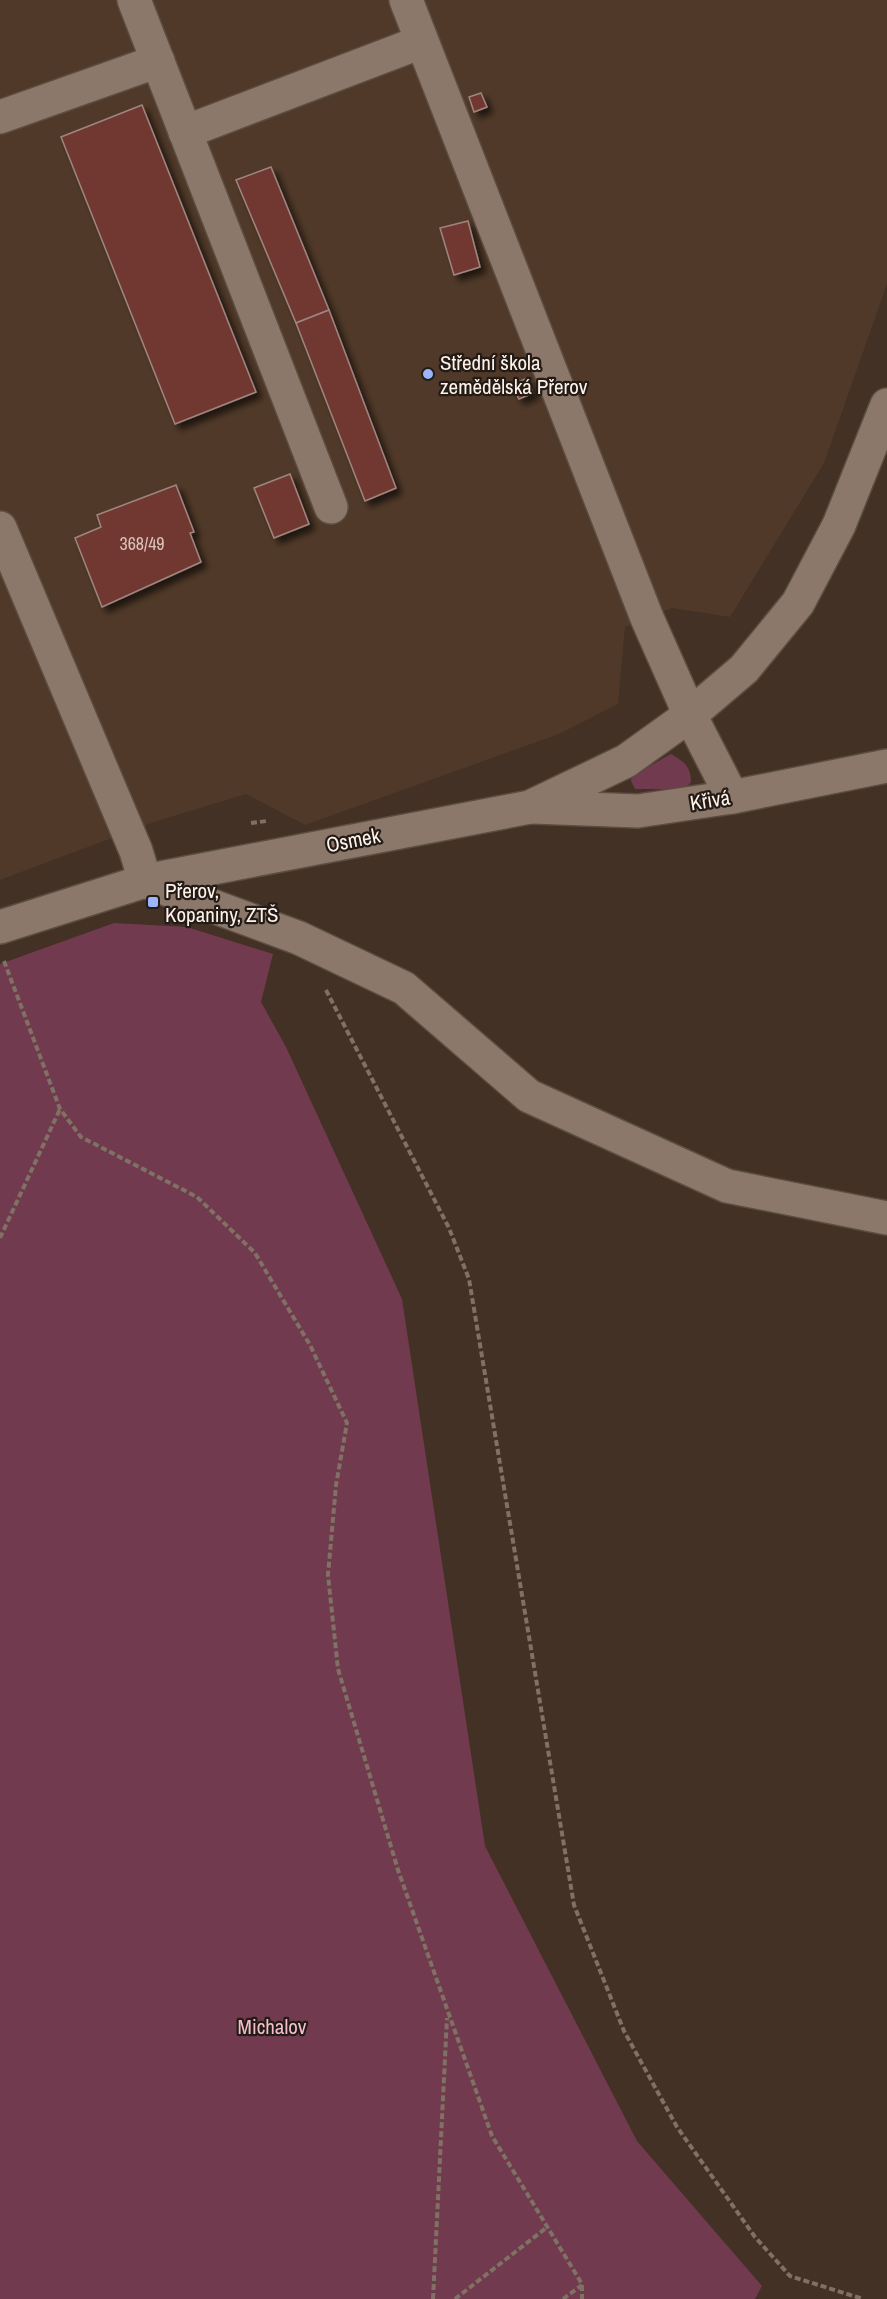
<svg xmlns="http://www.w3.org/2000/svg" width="887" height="2299" font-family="'Archivo Narrow',sans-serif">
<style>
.built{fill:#503928}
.green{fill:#713a4e}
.building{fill:#713831;stroke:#9f8581;stroke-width:1.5;filter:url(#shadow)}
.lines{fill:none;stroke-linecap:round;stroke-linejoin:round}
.minor-casing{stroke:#5b4d42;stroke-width:36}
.path{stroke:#807165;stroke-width:4;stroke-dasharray:6 3;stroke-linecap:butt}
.minor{stroke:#8c786a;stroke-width:33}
.poi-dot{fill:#9cb4fd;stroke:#231b15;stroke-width:2}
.labels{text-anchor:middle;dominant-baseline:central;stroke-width:4.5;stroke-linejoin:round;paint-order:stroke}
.number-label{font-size:18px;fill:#dbc4bc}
.poi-label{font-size:21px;fill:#fef2ea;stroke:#231b15;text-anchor:start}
.street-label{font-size:21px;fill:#fef2ea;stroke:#231b15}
.park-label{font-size:21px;fill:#f5bdce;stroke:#231b15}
</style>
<defs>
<filter id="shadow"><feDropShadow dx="5.5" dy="5.5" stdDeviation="3" flood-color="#0009"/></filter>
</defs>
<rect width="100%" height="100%" fill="#423124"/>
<polygon class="built" points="0,0 887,0 887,284 824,463 730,617 672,608 625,627 618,704 559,734 305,825 246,794 157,821 0,880"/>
<g class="green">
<path d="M671 754C684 762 691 766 691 782L685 789H635L631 781 632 776Z"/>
<polygon points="114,923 187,927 273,954 261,1002 286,1047 402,1299 485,1846 637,2141 762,2286 755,2299 0,2299 0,964"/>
</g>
<g class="building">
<polygon points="481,93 487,107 474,112 469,97"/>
<polygon points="142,105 256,392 175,424 61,137"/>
<polygon points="271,167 329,310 296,323 236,180"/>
<polygon points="468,221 480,267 454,275 440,228"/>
<polygon points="329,310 396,488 365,501 296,323"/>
<polygon points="527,378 533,393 519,399 512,385"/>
<polygon points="290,474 309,524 274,538 254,488"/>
<polygon points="176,485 194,532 190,533 201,562 102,607 75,538 101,527 97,515"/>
</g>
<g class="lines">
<defs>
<g id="minor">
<polyline points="134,0 331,507"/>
<polyline points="406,0 647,618 690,715 732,797"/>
<polyline points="0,117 158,61"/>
<polyline points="185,132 421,42"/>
<polyline points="0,528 136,851 145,881 299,938 404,988 529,1096 727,1186 887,1218"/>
<polyline points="533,807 638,811 732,797 887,766"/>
<polyline points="0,927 145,881 530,807 626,761 690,715 744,669 798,603 839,525 887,405"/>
</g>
</defs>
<use href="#minor" class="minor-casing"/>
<g class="path">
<polyline points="251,823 267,821"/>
<polyline points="4,961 60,1109 81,1137 197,1197 255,1253 310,1345 347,1423 336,1485 328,1575 338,1669 398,1870 492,2136 582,2284 582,2299"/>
<polyline points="326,990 449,1228 469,1279 574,1905 624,2031 677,2127 755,2237 790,2276 863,2299"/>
<polyline points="0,1238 60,1109"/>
<polyline points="433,2299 447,2018"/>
<polyline points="455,2299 546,2228"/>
<polyline points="563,2299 582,2285"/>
</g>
<use href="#minor" class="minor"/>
</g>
<g class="poi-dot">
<circle cx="428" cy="374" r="6"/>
<rect x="147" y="896" width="12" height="12" rx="3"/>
</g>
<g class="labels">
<g class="number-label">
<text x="142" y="543">368/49</text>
</g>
<g class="poi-label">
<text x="440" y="362">Střední škola<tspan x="440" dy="24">zemědělská Přerov</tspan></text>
<text x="165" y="890">Přerov,<tspan x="165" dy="24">Kopaniny, ZTŠ</tspan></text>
</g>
<g class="street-label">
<text transform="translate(710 800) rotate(-9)">Křivá</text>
<text transform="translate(353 840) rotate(-11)">Osmek</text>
</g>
<g class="park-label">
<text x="272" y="2026">Michalov</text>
</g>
</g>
</svg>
